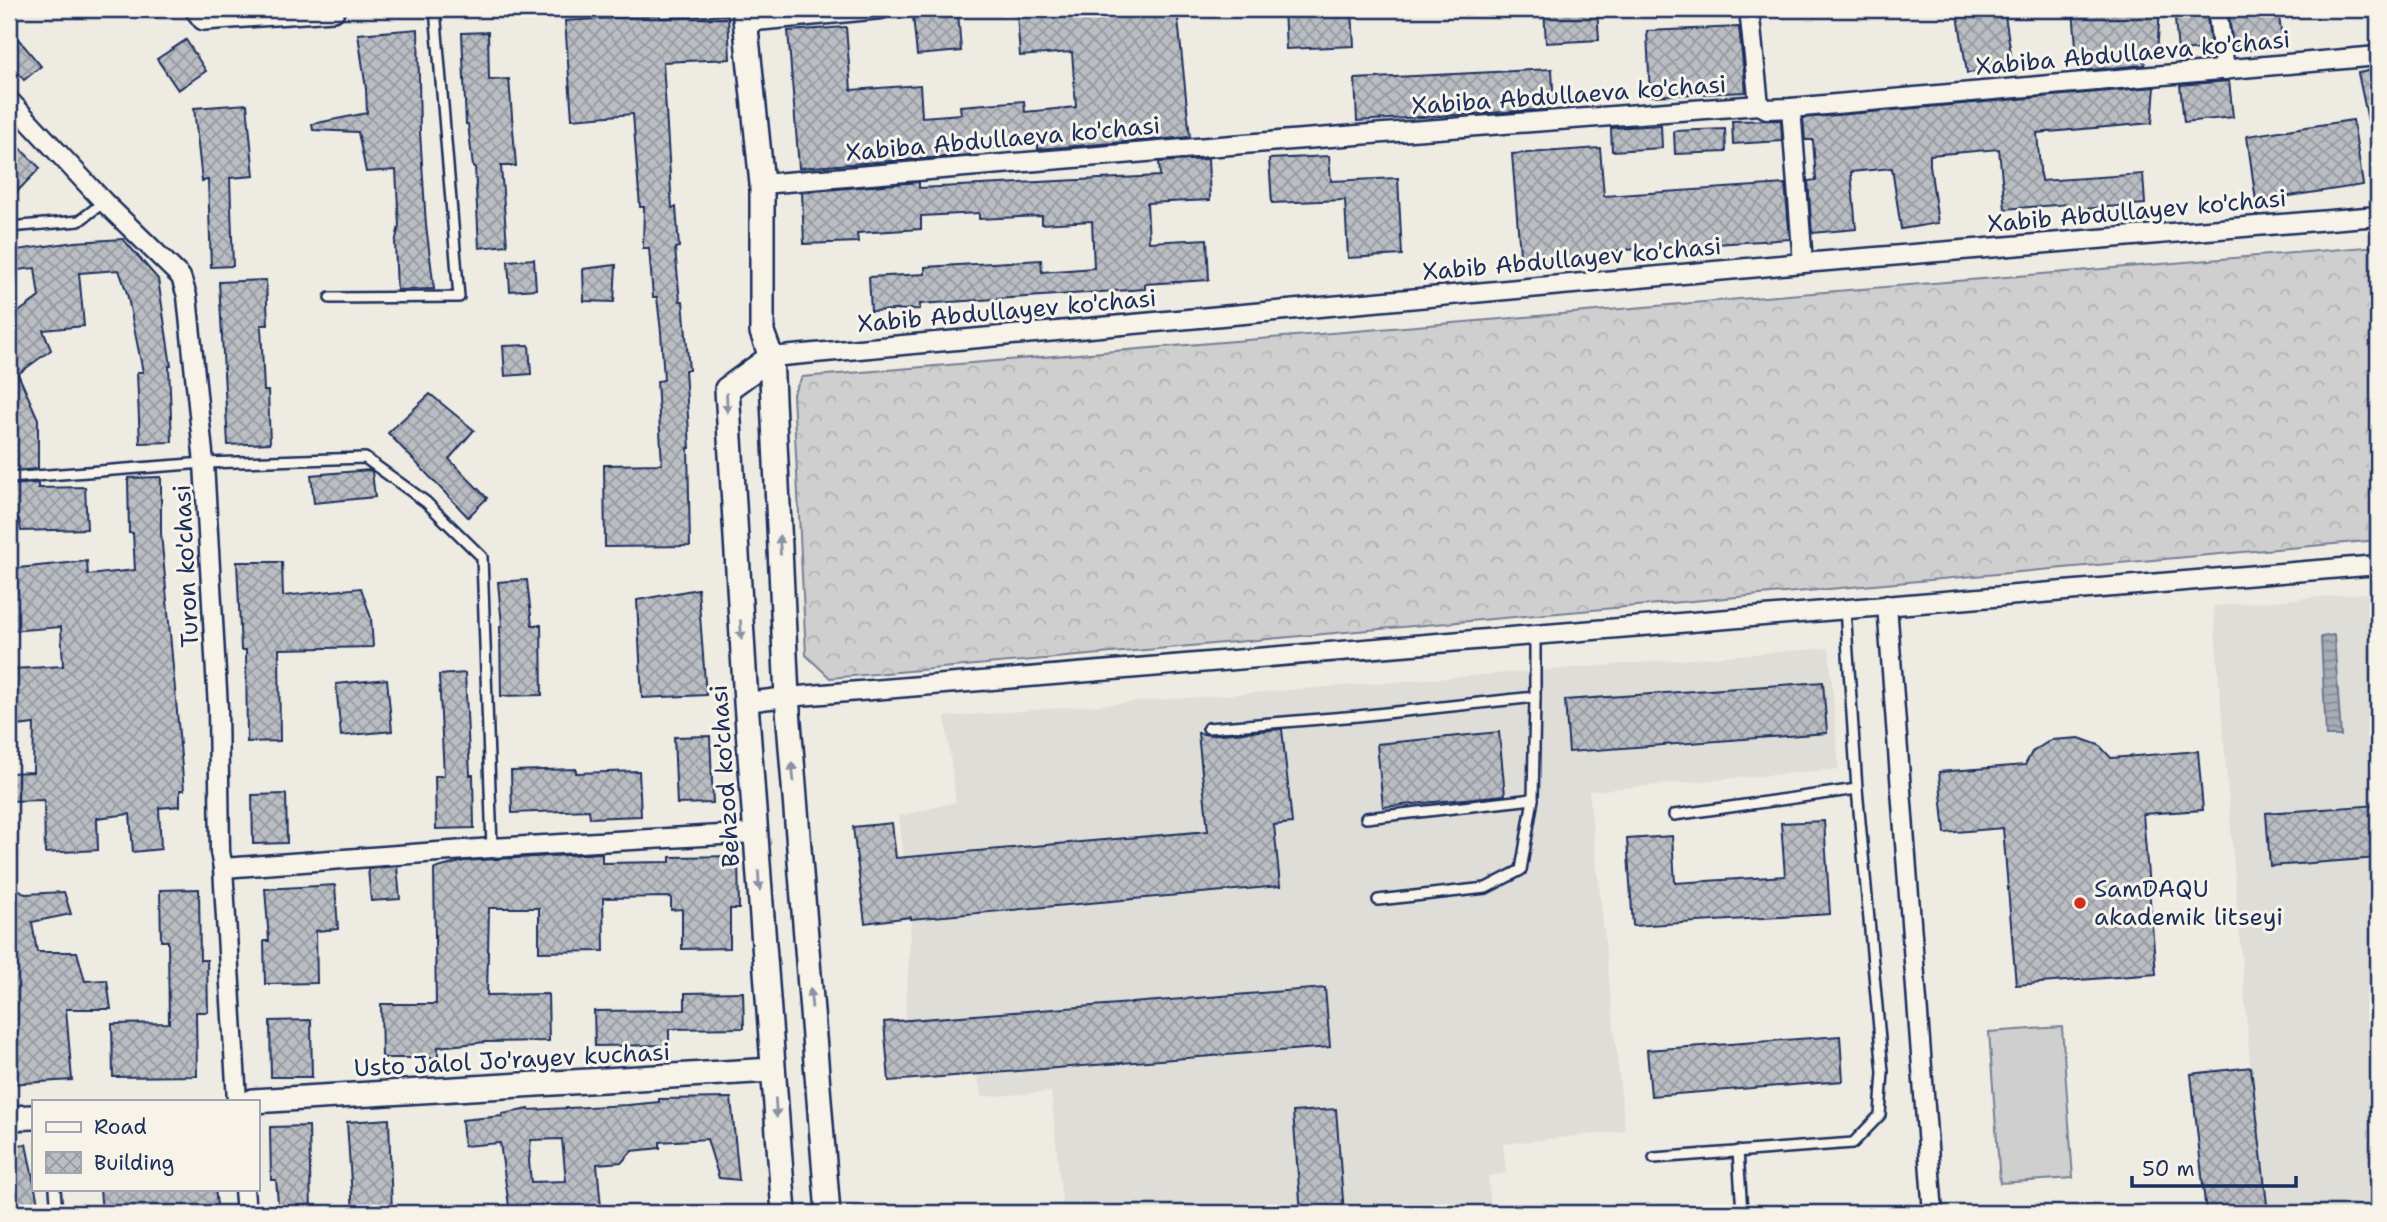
<svg xmlns="http://www.w3.org/2000/svg" width="2387" height="1222" font-family="'Shantell Sans',sans-serif">
<style>
.built{fill:#deddd8}
.forest{fill:url(#forest-crowns);stroke:#757f96;stroke-width:2}
.garden{fill:#cfcfcf;stroke:#757f96;stroke-width:2}
.water{fill:url(#water-rules);stroke:#6e7992;stroke-width:2}
.building{fill:url(#building-cross-hatch);stroke:#1b2f5e;stroke-width:2;fill-rule:evenodd}
.lines{fill:none;stroke-linecap:round;stroke-linejoin:round}
.service-casing{stroke:#1b2f5e;stroke-width:14}
.minor-casing{stroke:#1b2f5e;stroke-width:23}
.tertiary-casing{stroke:#1b2f5e;stroke-width:28}
.service{stroke:#f7f3e8;stroke-width:9}
.minor{stroke:#f7f3e8;stroke-width:18}
.tertiary{stroke:#f7f3e8;stroke-width:23}
.oneway{fill:#8991a3}
.poi-dot{fill:#c8321e;stroke:#f7f3e8;stroke-width:2.5}
.labels{text-anchor:middle;dominant-baseline:central;stroke-width:6;stroke-linejoin:round;paint-order:stroke}
.street-label{font-size:24px;fill:#1b2f5e;stroke:#f7f3e8}
.poi-label{font-size:24px;fill:#1b2f5e;stroke:#f7f3e8;text-anchor:start}
</style>
<defs>
<pattern id="forest-crowns" width="20" height="18" patternUnits="userSpaceOnUse" patternTransform="scale(1.75)"><rect width="20" height="18" fill="#cfcfcf"/><path d="M2 6a3 3 0 1 1 6 0M12 15a3 3 0 1 1 6 0" fill="none" stroke="#b1b2b4"/></pattern>
<pattern id="water-rules" width="6" height="5" patternUnits="userSpaceOnUse" patternTransform="scale(1.75)"><rect width="6" height="5" fill="#a6abb5"/><path d="M0 2.5h6" fill="none" stroke="#868c96"/></pattern>
<pattern id="building-cross-hatch" width="8" height="8" patternUnits="userSpaceOnUse" patternTransform="scale(1.75)"><rect width="8" height="8" fill="#babdc2"/><path d="M0 0l8 8M0 8l8-8" fill="none" stroke="#969aa1"/></pattern>
</defs>
<rect width="100%" height="100%" fill="#eeebe2"/>
<filter id="ink" filterUnits="userSpaceOnUse"><feTurbulence type="fractalNoise" baseFrequency=".0143" numOctaves="2"/><feDisplacementMap in="SourceGraphic" scale="14" xChannelSelector="R" yChannelSelector="G"/><feConvolveMatrix kernelMatrix="1 2 1 2 8 2 1 2 1" color-interpolation-filters="sRGB"/></filter>
<g filter="url(#ink)">
<g class="built">
<polygon points="2378,592 2378,1213 2262,1213 2213,606"/>
<polygon points="1829,648 1839,769 1589,791 1625,1131 1503,1144 1506,1173 1488,1176 1492,1213 1063,1213 1051,1092 982,1097 977,1074 889,1081 884,1022 905,1019 911,919 899,816 956,802 945,717"/>
</g>
<polygon class="forest" points="2378,246 2378,540 830,678 806,655 793,394 802,377"/>
<polygon class="garden" points="2062,1027 2073,1178 2000,1183 1989,1032"/>
<polygon class="water" points="2334,635 2341,736 2326,736 2321,637"/>
<g class="building">
<polygon points="1098,9 1177,9 1190,137 1038,149 1038,144 970,150 970,155 799,168 788,31 846,27 851,90 920,85 922,117 961,114 960,106 1024,101 1025,112 1076,107 1072,52 1020,56 1017,14"/>
<polygon points="1284,9 1352,9 1354,46 1286,49"/>
<polygon points="1544,9 1597,9 1599,40 1546,43"/>
<polygon points="1957,9 2004,9 2013,67 1967,73"/>
<polygon points="2073,9 2160,9 2157,53 2143,54 2145,65 2078,71"/>
<polygon points="2174,9 2206,9 2211,49 2178,51"/>
<polygon points="2228,9 2278,9 2283,46 2240,51 2239,46 2233,47"/>
<polygon points="958,12 961,51 917,55 913,16"/>
<polygon points="660,15 660,18 728,15 730,59 663,62 672,208 676,207 679,247 675,248 680,301 683,301 689,370 685,370 690,448 688,448 690,546 605,547 604,465 662,464 657,381 664,380 661,332 657,297 653,297 649,248 643,248 644,207 640,207 633,114 572,119 565,21"/>
<polygon points="1739,27 1746,92 1650,96 1647,31"/>
<polygon points="9,28 41,66 24,80 9,61"/>
<polygon points="418,29 420,132 426,225 434,289 397,290 395,243 399,226 396,170 366,172 358,132 313,130 312,124 367,113 366,89 358,34"/>
<polygon points="488,32 489,80 509,79 516,166 501,166 507,245 479,248 475,167 473,167 468,124 466,124 462,33"/>
<polygon points="186,40 206,71 178,90 157,59"/>
<polygon points="1552,69 1554,109 1357,121 1355,79"/>
<polygon points="2378,69 2378,129 2370,130 2358,73"/>
<polygon points="2229,81 2233,117 2184,122 2180,85"/>
<polygon points="2155,87 2152,123 2037,133 2041,181 2143,174 2145,204 2069,210 2069,204 2005,209 1999,149 1930,155 1930,165 1938,223 1901,229 1892,168 1851,172 1856,229 1812,233 1808,181 1816,180 1813,140 1805,140 1803,118"/>
<polygon points="247,104 254,176 230,178 233,266 211,267 208,180 202,181 194,108"/>
<polygon points="1781,120 1782,141 1733,144 1732,121"/>
<polygon points="2353,120 2363,185 2256,201 2247,136"/>
<polygon points="1661,125 1662,148 1612,151 1611,128"/>
<polygon points="1725,129 1726,152 1675,154 1674,131"/>
<polygon points="9,138 40,168 9,200"/>
<polygon points="1600,148 1604,196 1785,184 1790,239 1609,251 1609,261 1521,267 1512,154"/>
<polygon points="1329,156 1331,181 1398,178 1402,255 1348,258 1345,200 1272,203 1269,159"/>
<polygon points="1208,159 1210,200 1147,203 1149,242 1207,239 1209,280 1145,284 1145,289 920,304 920,309 871,311 869,277 925,274 925,267 1041,260 1042,272 1094,268 1092,221 1042,224 1042,216 979,219 979,213 921,216 921,229 857,233 858,242 804,244 802,192 919,182 919,188 1160,176 1159,162"/>
<polygon points="123,239 158,279 171,366 169,366 172,442 140,443 137,372 143,372 127,293 119,270 79,273 84,326 43,330 51,350 18,374 38,419 38,469 9,471 9,319 39,297 35,268 9,271 9,251 75,242"/>
<polygon points="534,259 536,289 510,291 508,261"/>
<polygon points="616,265 614,302 584,301 583,269"/>
<polygon points="266,280 268,325 261,325 264,391 268,391 270,443 228,445 219,282"/>
<polygon points="529,345 531,374 505,376 503,346"/>
<polygon points="430,394 474,430 449,459 487,498 468,517 388,433"/>
<polygon points="370,470 372,472 375,497 314,503 311,475"/>
<polygon points="161,477 161,533 184,790 180,790 180,806 159,808 161,849 133,852 130,814 97,818 98,850 45,853 44,800 9,801 9,773 33,772 34,724 9,727 9,689 15,689 13,669 63,666 61,627 9,631 9,569 87,561 88,575 135,570 133,533 129,533 128,478"/>
<polygon points="38,483 38,488 85,487 87,529 21,531 19,519 9,520 9,485"/>
<polygon points="237,562 282,562 283,596 361,588 371,618 373,647 279,649 280,741 247,742 246,650 241,650"/>
<polygon points="527,580 532,625 541,625 542,695 501,696 500,626 502,626 498,582"/>
<polygon points="698,589 706,695 642,698 637,600"/>
<polygon points="465,673 470,775 473,775 474,828 436,829 435,776 444,776 439,675"/>
<polygon points="387,679 392,731 341,736 336,684"/>
<polygon points="1823,682 1827,733 1569,752 1565,700"/>
<polygon points="1282,729 1292,823 1274,825 1280,886 911,919 911,917 865,923 853,827 892,823 896,858 1208,831 1198,733 1209,735"/>
<polygon points="1499,732 1505,795 1383,807 1377,744"/>
<polygon points="710,736 713,803 677,804 674,737"/>
<polygon points="2079,738 2099,745 2111,758 2198,751 2203,810 2143,814 2156,974 2016,985 2003,828 1945,833 1939,772 2025,765 2032,752 2051,740"/>
<polygon points="576,769 576,773 639,771 641,816 590,818 589,810 512,813 511,771"/>
<polygon points="286,794 287,843 253,844 252,795"/>
<polygon points="2378,805 2378,858 2270,866 2266,813"/>
<polygon points="1824,821 1830,914 1633,926 1627,839 1672,836 1675,883 1785,876 1781,823"/>
<polygon points="602,853 602,863 670,862 670,857 738,856 739,909 730,909 730,948 682,949 682,909 671,910 671,897 603,898 604,951 539,952 539,908 489,908 487,995 548,994 549,1041 486,1042 438,1047 438,1058 382,1058 381,1004 436,1004 434,869 464,861"/>
<polygon points="397,866 400,899 371,901 368,869"/>
<polygon points="335,885 338,929 316,931 317,983 265,984 264,941 269,941 265,889"/>
<polygon points="199,889 200,960 207,960 208,1012 196,1012 197,1076 113,1077 112,1024 169,1023 168,941 161,941 160,890"/>
<polygon points="20,890 25,894 64,892 71,914 32,922 37,952 77,952 85,981 107,980 111,1009 66,1009 72,1080 9,1084 9,893"/>
<polygon points="1325,988 1330,1047 889,1081 884,1022"/>
<polygon points="743,992 744,1028 669,1029 669,1045 595,1046 594,1011 685,1010 685,993"/>
<polygon points="311,1020 312,1077 271,1077 270,1021"/>
<polygon points="1840,1036 1843,1081 1651,1096 1647,1050"/>
<polygon points="2251,1067 2268,1213 2206,1213 2191,1074"/>
<path d="M731 1098 739 1180 719 1178 707 1139 660 1142V1148L632 1151 622 1162 597 1164 601 1207 510 1213 500 1143 464 1146 462 1120 502 1116V1114L529 1109V1110L628 1105 659 1102V1099ZM562 1139 566 1181 531 1182 529 1161 531 1140Z"/>
<polygon points="1336,1109 1344,1213 1301,1213 1293,1112"/>
<polygon points="389,1119 392,1213 353,1213 347,1122"/>
<polygon points="309,1126 311,1213 279,1213 276,1180 271,1180 270,1127"/>
<polygon points="26,1144 40,1213 9,1213 9,1146"/>
<polygon points="100,1189 215,1189 218,1213 102,1213"/>
</g>
<g class="lines">
<defs>
<g id="service">
<polyline points="9,227 79,221 104,202"/>
<polyline points="330,298 459,297 435,9"/>
<polyline points="9,478 204,463 365,458 426,502 482,557 492,848"/>
<polyline points="1208,728 1358,716 1535,697 1535,634"/>
<polyline points="1674,815 1857,789"/>
<polyline points="1366,818 1533,799"/>
<polyline points="1378,900 1486,888 1521,870 1533,799 1535,697"/>
<polyline points="1738,1151 1742,1213"/>
<polyline points="1654,1158 1853,1143 1880,1115 1883,1072 1857,789 1845,608"/>
<polyline points="55,1189 57,1213"/>
</g>
<g id="minor">
<polyline points="1749,9 1759,105"/>
<polyline points="2217,9 2225,70"/>
<polyline points="745,22 881,9"/>
<polyline points="9,100 104,202 181,277 187,296 204,463 218,708 220,852 223,868 237,1101"/>
<polyline points="1791,108 1803,263"/>
<polyline points="762,184 1291,140 1759,105 1767,109 1791,108 2378,56"/>
<polyline points="771,357 1803,263 2378,216"/>
<polyline points="1887,605 1933,1213"/>
<polyline points="746,702 787,697 2378,565"/>
<polyline points="223,868 492,848 756,833"/>
<polyline points="244,1189 246,1213"/>
</g>
<g id="tertiary">
<polyline points="197,9 204,18 333,9"/>
<polyline points="744,9 762,184 762,332 771,357 787,697 828,1213"/>
<polyline points="771,357 727,389 746,702 784,1213"/>
<polyline points="253,1101 773,1070"/>
<polyline points="9,1118 33,1117"/>
</g>
</defs>
<use href="#service" class="service-casing"/>
<use href="#minor" class="minor-casing"/>
<use href="#tertiary" class="tertiary-casing"/>
<use href="#service" class="service"/>
<use href="#minor" class="minor"/>
<use href="#tertiary" class="tertiary"/>
</g>
<defs><path id="oneway-solid" d="M-6-.8H1V-3.2L6.5 0L1 3.2V.8H-6Z" transform="scale(1.75)"/></defs>
<g class="oneway">
<use href="#oneway-solid" transform="translate(727 403) rotate(87)"/>
<use href="#oneway-solid" transform="translate(780 545) rotate(-93)"/>
<use href="#oneway-solid" transform="translate(741 630) rotate(87)"/>
<use href="#oneway-solid" transform="translate(793 772) rotate(-95)"/>
<use href="#oneway-solid" transform="translate(759 881) rotate(86)"/>
<use href="#oneway-solid" transform="translate(811 998) rotate(-95)"/>
<use href="#oneway-solid" transform="translate(776 1108) rotate(86)"/>
</g>
</g>
<circle class="poi-dot" cx="2080" cy="903" r="7"/>
<g class="labels">
<g class="street-label">
<text transform="translate(2133 53) rotate(-5)">Xabiba Abdullaeva ko'chasi</text>
<text transform="translate(1569 95) rotate(-4)">Xabiba Abdullaeva ko'chasi</text>
<text transform="translate(1003 139) rotate(-5)">Xabiba Abdullaeva ko'chasi</text>
<text transform="translate(2137 211) rotate(-5)">Xabib Abdullayev ko'chasi</text>
<text transform="translate(1572 259) rotate(-5)">Xabib Abdullayev ko'chasi</text>
<text transform="translate(1007 311) rotate(-5)">Xabib Abdullayev ko'chasi</text>
<text transform="translate(186 566) rotate(-93)">Turon ko'chasi</text>
<text transform="translate(725 776) rotate(-94)">Behzod ko'chasi</text>
<text transform="translate(512 1060) rotate(-3)">Usto Jalol Jo'rayev kuchasi</text>
</g>
<g class="poi-label">
<text x="2094" y="889">SamDAQU<tspan x="2094" dy="28">akademik litseyi</tspan></text>
</g>
</g>
<rect width="2387" height="1222" fill="none" stroke="#f7f3e8" stroke-width="35"/>
<rect x="18" y="18" width="2352" height="1187" fill="none" stroke="#1b2f5e" stroke-width="2.5" filter="url(#ink)"/>
<rect x="32" y="1100" width="228" height="91" fill="#f7f3e8" stroke="#9fa5b1" stroke-width="2"/>
<rect x="46" y="1122" width="35" height="10" fill="#f7f3e8" stroke="#9fa5b1" stroke-width="2"/>
<text x="94" y="1134" font-size="21" fill="#1b2f5e">Road</text>
<rect x="46" y="1152" width="35" height="21" fill="url(#building-cross-hatch)" stroke="#9fa5b1" stroke-width="2"/>
<text x="94" y="1170" font-size="21" fill="#1b2f5e">Building</text>
<path d="M2132 1176v10h164v-10" fill="none" stroke="#1b2f5e" stroke-width="3.5"/>
<text x="2142" y="1176" font-size="21" fill="#1b2f5e" stroke="#f7f3e8" stroke-width="5" paint-order="stroke">50 m</text>
</svg>
